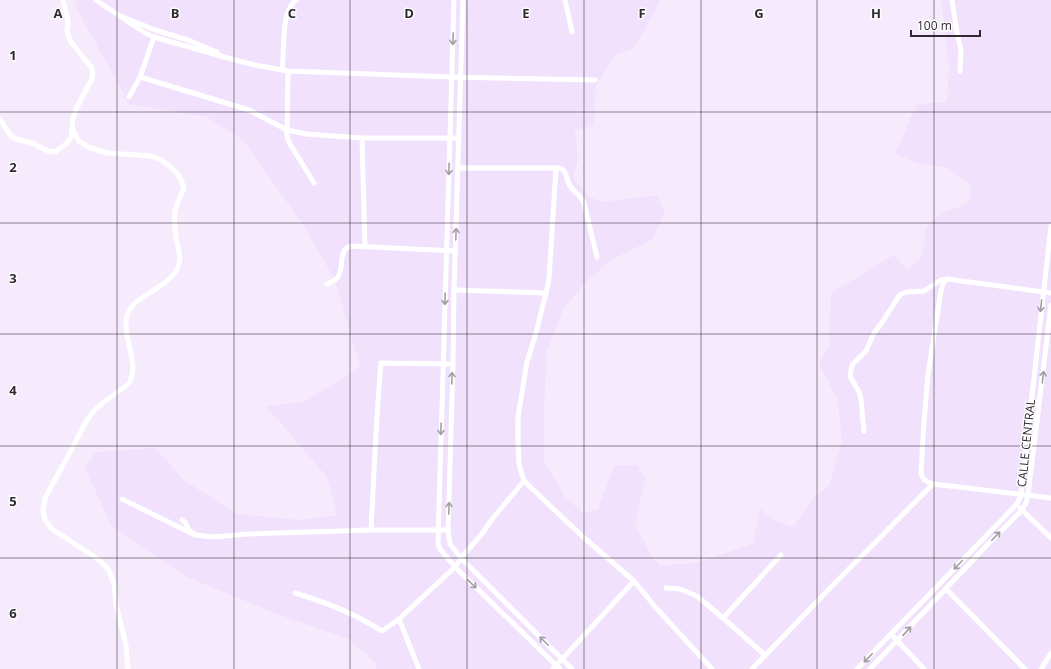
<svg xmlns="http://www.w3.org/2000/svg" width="1051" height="669" font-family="'Open Sans',sans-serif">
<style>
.built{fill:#f1e1fd}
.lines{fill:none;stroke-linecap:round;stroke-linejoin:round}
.minor{stroke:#fff;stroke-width:5}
.oneway{stroke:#a19fa3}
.grid{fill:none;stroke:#2f2a32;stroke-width:1;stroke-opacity:0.55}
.labels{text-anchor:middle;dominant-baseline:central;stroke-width:3;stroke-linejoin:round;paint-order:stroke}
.street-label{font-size:12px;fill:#2f2a32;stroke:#fdfdfd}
.grid-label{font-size:13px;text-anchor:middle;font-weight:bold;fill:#2f2a32;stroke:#fdfdfd;stroke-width:3;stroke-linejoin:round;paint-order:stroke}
</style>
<rect width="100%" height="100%" fill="#f6ebfd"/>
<polygon class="built" points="76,0 661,0 634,48 617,54 596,85 594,126 575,130 578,160 573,178 589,197 603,202 657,195 665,213 652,240 611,260 584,284 563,310 547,351 544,407 544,461 565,497 583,513 598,509 614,465 637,465 645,477 635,525 653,558 660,566 674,564 696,563 753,544 760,509 775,521 793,527 814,498 829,485 842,441 838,401 819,364 829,346 831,293 894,255 907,269 922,256 926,227 941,213 969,203 971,184 946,167 920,164 895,154 917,104 947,102 949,65 941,0 1051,0 1051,669 376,669 377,665 349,639 274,613 185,576 111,525 85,468 96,452 155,448 185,481 237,514 300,520 337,515 327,477 266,406 304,402 360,367 335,280 301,222 243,140 206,117 129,104 77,9"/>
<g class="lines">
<g class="minor">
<polyline points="96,0 145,33 154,37 235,60 255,65 288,71 451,77 595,80"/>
<polyline points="454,0 438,543 440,549 455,567 560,669"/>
<polyline points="463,0 454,290 453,364 448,530 450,544 461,558 572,669"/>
<polyline points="565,0 572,32"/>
<polyline points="952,0 957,33 961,50 960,71"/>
<polyline points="123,17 155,30 188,40 217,52"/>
<polyline points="154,37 140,77 249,110 287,130 306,134 362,138 459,138"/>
<path d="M282 70C285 51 280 12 296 0"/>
<polyline points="288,71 287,137 290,144 314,183"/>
<polyline points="129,97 140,77"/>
<polyline points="0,119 11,136 16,139 34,144 48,151 55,152 66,144 71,137 73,118 77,107 92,79 93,73 91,67 71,42 67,31 68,21 63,0"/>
<path d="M72 128 78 140 88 147 107 153 151 156 161 160 173 169 179 176 184 187C182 195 176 203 175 212 174 220 175 229 176 237 178 249 183 260 176 271 163 292 129 295 126 321 124 340 140 366 129 383 127 386 124 387 122 389 112 396 101 403 93 412 86 420 80 433 75 443 65 462 54 480 45 499L43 510 45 520 52 529 98 559 108 569 114 583 116 604 126 645 128 669"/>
<polyline points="362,138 365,247"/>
<path d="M458 168H556C559 168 562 168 564 171 567 175 567 181 570 186 574 192 581 196 584 203L597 257"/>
<path d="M947 279 943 284 941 290 928 375 924 421 921 473C923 480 926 482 933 484L1051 498"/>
<path d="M327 284C331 282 335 281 338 277 344 268 338 249 351 246L456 251"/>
<polyline points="454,290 546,293 549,279 556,168"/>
<polyline points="546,293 536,333 527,362 518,417 518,444 519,464 524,481 582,536 634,581 657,609 712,669"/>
<polyline points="864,431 861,399 859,392 850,376 852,365 866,351 874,333 881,324 897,299 901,294 907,292 924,291 941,280 947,279 1051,293"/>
<polyline points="122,499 191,533"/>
<polyline points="1020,508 1051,538"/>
<polyline points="182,520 185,522 189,530 195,535 214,537 247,534 371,530 448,530"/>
<path d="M371 530C374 474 376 419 381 363L453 364"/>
<polyline points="666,588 680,589 697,596 723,618 765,655"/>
<polyline points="946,589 1025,669"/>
<path d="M295 593C326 602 355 614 382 631L399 619 455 567 461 558 481 535 493 518 524 481"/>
<polyline points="723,618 781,555"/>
<polyline points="399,619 419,669"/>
<polyline points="891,634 924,669"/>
<polyline points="553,669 634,581"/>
<polyline points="752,669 832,586 933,484"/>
<polyline points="857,669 1016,505 1019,500 1021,494 1051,226"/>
<polyline points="870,669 988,544 1022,510 1026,503 1028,495 1051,305"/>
<polyline points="1041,669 1051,653"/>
</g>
</g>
<defs><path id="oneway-shaft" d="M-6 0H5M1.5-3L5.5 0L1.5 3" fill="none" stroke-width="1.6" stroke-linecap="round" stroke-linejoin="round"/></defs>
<g class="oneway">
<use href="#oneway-shaft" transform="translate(453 39) rotate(92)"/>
<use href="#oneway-shaft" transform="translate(449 169) rotate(92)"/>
<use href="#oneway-shaft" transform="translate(456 234) rotate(-88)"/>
<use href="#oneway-shaft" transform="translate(445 299) rotate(91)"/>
<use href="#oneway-shaft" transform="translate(1041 306) rotate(96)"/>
<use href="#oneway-shaft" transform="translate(1043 377) rotate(-83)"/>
<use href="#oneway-shaft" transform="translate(452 378) rotate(-88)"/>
<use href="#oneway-shaft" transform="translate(441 429) rotate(92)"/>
<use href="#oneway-shaft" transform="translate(449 508) rotate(-88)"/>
<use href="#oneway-shaft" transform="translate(996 536) rotate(-46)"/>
<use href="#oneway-shaft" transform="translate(958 565) rotate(134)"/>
<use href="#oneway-shaft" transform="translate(472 584) rotate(44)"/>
<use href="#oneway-shaft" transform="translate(907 631) rotate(-47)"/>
<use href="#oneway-shaft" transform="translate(544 641) rotate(-135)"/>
<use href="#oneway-shaft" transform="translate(868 658) rotate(134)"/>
</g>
<path class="grid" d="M117 0V669M234 0V669M350 0V669M467 0V669M584 0V669M701 0V669M817 0V669M934 0V669M0 112H1051M0 223H1051M0 334H1051M0 446H1051M0 558H1051"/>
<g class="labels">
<g class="street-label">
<text transform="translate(1026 443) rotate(-84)">CALLE CENTRAL</text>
</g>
</g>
<g class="grid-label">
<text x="58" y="18">A</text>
<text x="175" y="18">B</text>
<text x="292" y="18">C</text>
<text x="409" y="18">D</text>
<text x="526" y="18">E</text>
<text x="642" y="18">F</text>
<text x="759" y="18">G</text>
<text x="876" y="18">H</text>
<text x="13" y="60">1</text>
<text x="13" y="172">2</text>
<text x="13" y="283">3</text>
<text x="13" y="395">4</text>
<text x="13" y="506">5</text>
<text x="13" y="618">6</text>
</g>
<path d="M911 30v6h69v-6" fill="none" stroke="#2f2a32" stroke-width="2"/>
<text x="917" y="30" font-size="12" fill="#2f2a32" stroke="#fdfdfd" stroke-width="3" paint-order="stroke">100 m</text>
</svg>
